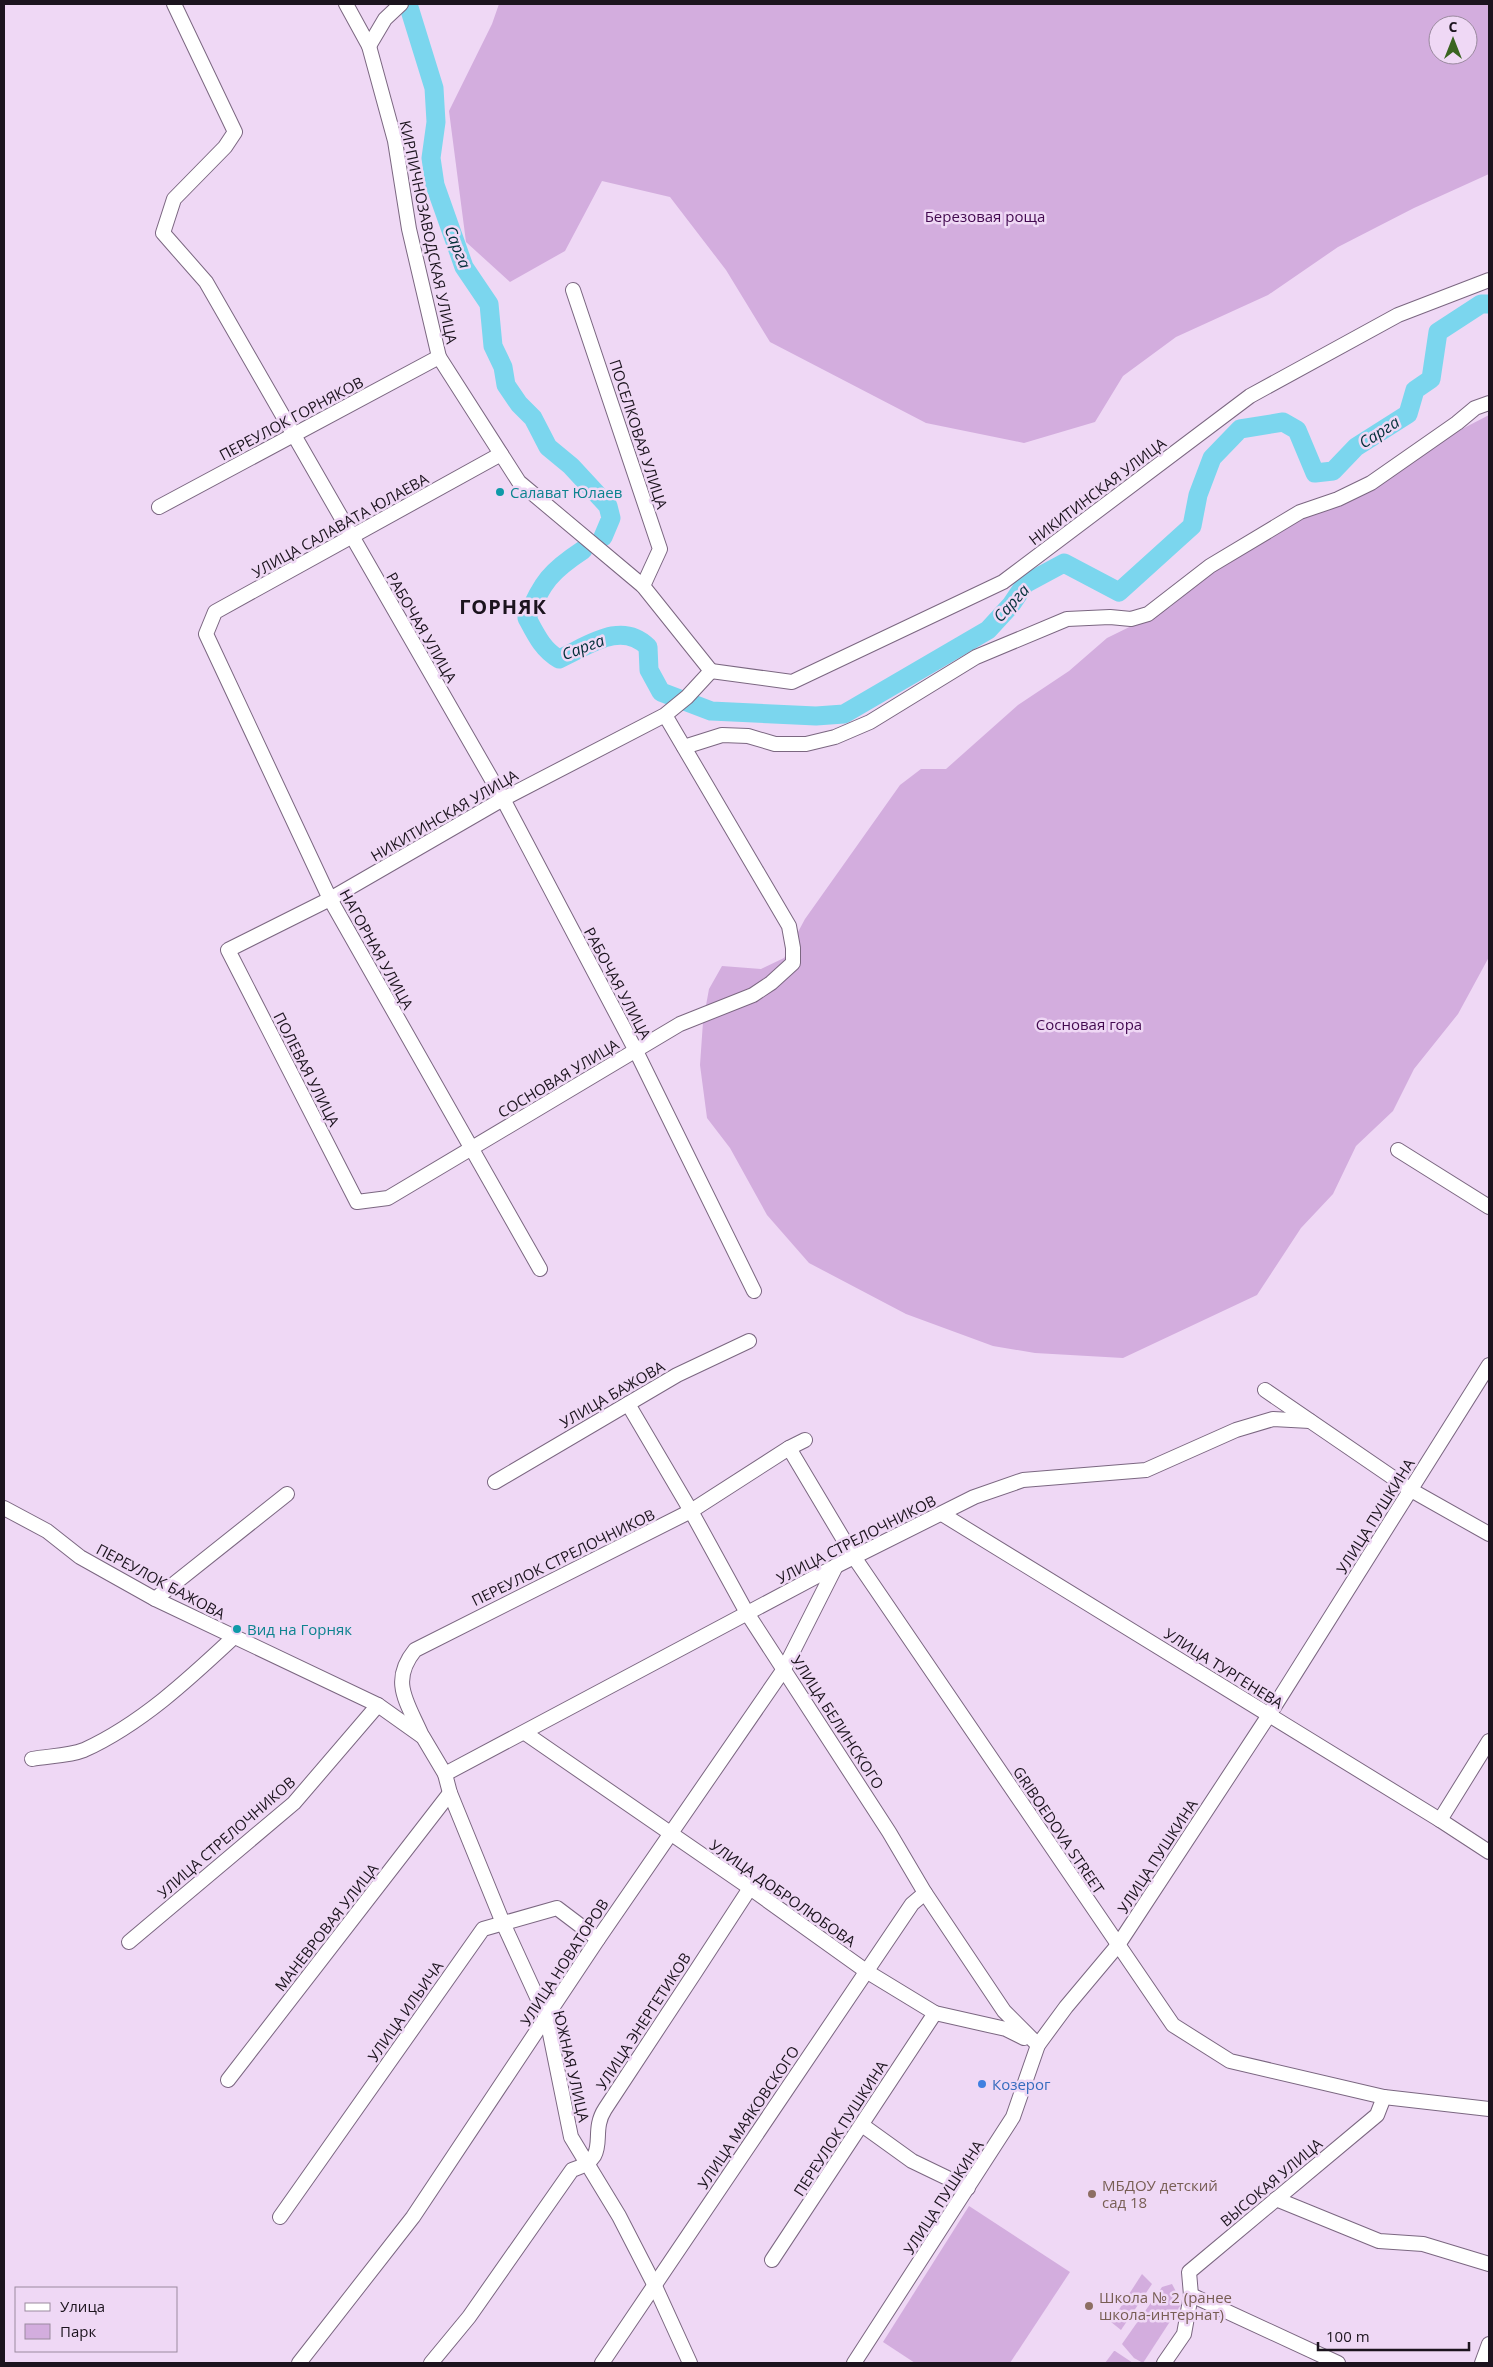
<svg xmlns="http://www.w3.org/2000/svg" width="1493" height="2367" font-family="'Open Sans',sans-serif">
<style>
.green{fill:#d3adde;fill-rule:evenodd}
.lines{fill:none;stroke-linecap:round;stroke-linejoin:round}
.river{stroke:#7bd6ee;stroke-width:19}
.minor-casing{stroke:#7b6781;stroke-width:16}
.minor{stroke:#fff;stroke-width:14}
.culture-dot{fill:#0f9aa8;stroke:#efd8f5;stroke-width:2}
.shop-dot{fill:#3f7fe0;stroke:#efd8f5;stroke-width:2}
.education-dot{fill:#8d6e63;stroke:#efd8f5;stroke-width:2}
.labels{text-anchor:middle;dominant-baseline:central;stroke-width:5;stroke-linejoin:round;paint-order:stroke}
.park-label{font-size:15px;fill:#42094f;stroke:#efd8f5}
.street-label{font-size:15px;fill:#1c141e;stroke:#efd8f5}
.culture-label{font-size:15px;fill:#0d838f;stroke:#efd8f5;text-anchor:start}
.shop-label{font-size:15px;fill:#366cbe;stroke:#efd8f5;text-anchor:start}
.education-label{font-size:15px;fill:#785e54;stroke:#efd8f5;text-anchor:start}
.water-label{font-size:16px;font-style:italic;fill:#03303a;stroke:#efd8f5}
.district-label{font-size:20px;font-weight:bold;letter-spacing:1px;fill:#1c141e;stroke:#efd8f5}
</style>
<rect width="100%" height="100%" fill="#efd8f5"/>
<g class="green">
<path d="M499 4H1489V174L1414 208 1338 247 1268 295 1176 337 1123 376 1095 422 1024 443 926 423 770 342 726 270 670 197 602 181 565 251 510 282 466 242 449 111 492 24ZM1438 25H1468V55H1438Z"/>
<polygon points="1489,415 1489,957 1458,1014 1414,1069 1393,1111 1356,1146 1333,1194 1301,1228 1257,1295 1123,1358 1035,1353 993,1346 906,1314 809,1263 767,1215 730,1148 707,1118 700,1065 703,1022 709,989 722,966 761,969 784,958 805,919 900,785 921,769 946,769 1018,705 1069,671 1107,638 1170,607 1219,566 1256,544 1437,442"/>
<polygon points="969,2206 1070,2272 1010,2363 915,2363 883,2342"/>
<polygon points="1142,2274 1152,2284 1121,2330 1111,2322"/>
<polygon points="1172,2284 1182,2303 1143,2363 1134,2358 1122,2344 1162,2287"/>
<polygon points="1114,2351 1115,2351 1133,2363 1105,2363"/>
</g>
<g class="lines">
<g class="river">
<polyline points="408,4 434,88 436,122 431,158 435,185 464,267 489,304 493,346 503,367 506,385 519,404 533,418 548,447 571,466 608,506 611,518 603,537"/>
<path d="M583 550C551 571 542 582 527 618 536 635 543 650 559 659 588 646 621 620 648 647L649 670 661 692 711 711 816 716 844 714 988 630 1011 605 1025 584 1064 563 1119 592 1192 526 1198 495 1212 458 1240 429 1283 422 1297 430 1315 473 1333 471 1356 447 1408 414 1415 390 1431 379 1438 332 1481 304H1489"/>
</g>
<defs>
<g id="minor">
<polyline points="174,4 235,132 225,147 174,199 163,233 206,282 503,799 636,1051 754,1291"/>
<polyline points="346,4 369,46 395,141 409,229 439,357 519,482 643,586 711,671"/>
<polyline points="369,46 385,19 401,4"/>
<polyline points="573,290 660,549 643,586"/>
<polyline points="501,454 215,612 206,634 330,899 540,1269"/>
<polyline points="159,507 439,357"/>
<polyline points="711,671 792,682 1003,582 1250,396 1398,315 1489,280"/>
<polyline points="665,715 789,926 793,948 793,963 771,983 753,995 680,1024 388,1198 357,1202 228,950 330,899 503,799 665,715 687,697 711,671"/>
<polyline points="684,747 722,735 748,736 775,744 806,744 835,737 870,722 976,657 1067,619 1110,617 1131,619 1148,614 1210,566 1300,512 1338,499 1371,483 1457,423 1475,408 1489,403"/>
<polyline points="1398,1150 1489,1207"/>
<polyline points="1265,1390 1411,1490 1489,1534"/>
<polyline points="628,1404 691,1511 747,1613 889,1832 925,1893 1004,2011 1038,2045"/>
<polyline points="789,1448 854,1557 1173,2025 1230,2061 1384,2097 1489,2109"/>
<polyline points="495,1482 677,1375 749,1341"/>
<polyline points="4,1508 47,1531 80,1557 155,1599 378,1705 423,1737 445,1774 450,1793 503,1923 547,2019 571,2137 619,2216 654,2284 690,2363"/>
<polyline points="942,1514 1440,1820 1489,1852"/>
<polyline points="155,1599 287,1494"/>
<polyline points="525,1733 750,1888 866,1971 935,2013 1006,2029 1024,2038"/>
<path d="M422 1736C408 1703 389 1682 415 1650L691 1511 789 1448 805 1440"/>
<path d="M32 1759C48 1756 69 1756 84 1750 141 1724 189 1679 234 1637"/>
<polyline points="445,1774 836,1566 974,1497 1023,1480 1146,1470 1236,1430 1273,1419 1310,1421"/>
<polyline points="1440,1820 1489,1741"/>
<polyline points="129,1942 294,1803 378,1705"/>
<polyline points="228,2080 450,1793"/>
<polyline points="862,2125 912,2161 968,2188"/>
<polyline points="1276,2199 1379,2241 1423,2244 1489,2264"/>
<polyline points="280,2217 483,1929 557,1908 598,1939"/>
<polyline points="772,2260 935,2013"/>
<polyline points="1191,2295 1338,2363"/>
<polyline points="299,2363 413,2217 598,1939 784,1669 836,1566"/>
<path d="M431 2363 469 2317 572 2170C613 2157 588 2135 605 2109 654 2035 702 1962 750 1888"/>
<polyline points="602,2363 912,1904 925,1893"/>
<polyline points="854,2363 1013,2117 1038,2045 1066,2007 1118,1945 1269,1715 1489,1365"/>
<polyline points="1164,2363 1184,2334 1191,2295 1189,2272 1377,2115 1384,2097"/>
<polyline points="1482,2363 1489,2344"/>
</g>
</defs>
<use href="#minor" class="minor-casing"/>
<use href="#minor" class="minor"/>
</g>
<g class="culture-dot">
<circle cx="500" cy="492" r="5"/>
<circle cx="237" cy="1629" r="5"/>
</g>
<circle class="shop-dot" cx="982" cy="2084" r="5"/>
<g class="education-dot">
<circle cx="1092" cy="2194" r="5"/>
<circle cx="1089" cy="2306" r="5"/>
</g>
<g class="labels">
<g class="park-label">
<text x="985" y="216">Березовая роща</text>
<text x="1089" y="1024">Сосновая гора</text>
</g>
<g class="street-label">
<text transform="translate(429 232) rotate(78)">КИРПИЧНОЗАВОДСКАЯ УЛИЦА</text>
<text transform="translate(291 418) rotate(-28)">ПЕРЕУЛОК ГОРНЯКОВ</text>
<text transform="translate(639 434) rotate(72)">ПОСЕЛКОВАЯ УЛИЦА</text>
<text transform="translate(1097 491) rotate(-37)">НИКИТИНСКАЯ УЛИЦА</text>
<text transform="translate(340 525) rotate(-29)">УЛИЦА САЛАВАТА ЮЛАЕВА</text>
<text transform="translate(422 627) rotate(60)">РАБОЧАЯ УЛИЦА</text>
<text transform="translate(444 815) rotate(-30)">НИКИТИНСКАЯ УЛИЦА</text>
<text transform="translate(377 949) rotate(61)">НАГОРНАЯ УЛИЦА</text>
<text transform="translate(618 983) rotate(62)">РАБОЧАЯ УЛИЦА</text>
<text transform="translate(307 1069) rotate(63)">ПОЛЕВАЯ УЛИЦА</text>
<text transform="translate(558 1078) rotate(-31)">СОСНОВАЯ УЛИЦА</text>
<text transform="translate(612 1394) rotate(-30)">УЛИЦА БАЖОВА</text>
<text transform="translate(1375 1516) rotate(-58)">УЛИЦА ПУШКИНА</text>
<text transform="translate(856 1539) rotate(-27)">УЛИЦА СТРЕЛОЧНИКОВ</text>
<text transform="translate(563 1557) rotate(-26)">ПЕРЕУЛОК СТРЕЛОЧНИКОВ</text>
<text transform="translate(161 1581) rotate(28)">ПЕРЕУЛОК БАЖОВА</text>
<text transform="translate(1224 1668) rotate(32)">УЛИЦА ТУРГЕНЕВА</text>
<text transform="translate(838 1722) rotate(57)">УЛИЦА БЕЛИНСКОГО</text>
<text transform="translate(1059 1830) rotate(56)">GRIBOEDOVA STREET</text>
<text transform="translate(226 1837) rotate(-41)">УЛИЦА СТРЕЛОЧНИКОВ</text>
<text transform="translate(1157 1856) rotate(-57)">УЛИЦА ПУШКИНА</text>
<text transform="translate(783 1893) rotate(35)">УЛИЦА ДОБРОЛЮБОВА</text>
<text transform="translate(326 1927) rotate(-52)">МАНЕВРОВАЯ УЛИЦА</text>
<text transform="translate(564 1962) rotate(-57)">УЛИЦА НОВАТОРОВ</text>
<text transform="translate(405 2011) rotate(-55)">УЛИЦА ИЛЬИЧА</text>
<text transform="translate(643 2021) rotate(-57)">УЛИЦА ЭНЕРГЕТИКОВ</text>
<text transform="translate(572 2066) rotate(77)">ЮЖНАЯ УЛИЦА</text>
<text transform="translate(748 2117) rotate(-56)">УЛИЦА МАЯКОВСКОГО</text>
<text transform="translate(840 2128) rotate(-57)">ПЕРЕУЛОК ПУШКИНА</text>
<text transform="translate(1271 2182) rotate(-40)">ВЫСОКАЯ УЛИЦА</text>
<text transform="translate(943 2197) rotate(-57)">УЛИЦА ПУШКИНА</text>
</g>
<g class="culture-label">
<text x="510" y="492">Салават Юлаев</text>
<text x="247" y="1629">Вид на Горняк</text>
</g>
<g class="shop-label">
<text x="992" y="2084">Козерог</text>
</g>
<g class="education-label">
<text x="1102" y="2185">МБДОУ детский<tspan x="1102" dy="17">сад 18</tspan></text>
<text x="1099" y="2297">Школа № 2 (ранее<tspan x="1099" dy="17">школа-интернат)</tspan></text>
</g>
<g class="water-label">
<text transform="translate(458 247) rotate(68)">Сарга</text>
<text transform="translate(1379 432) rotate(-33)">Сарга</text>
<text transform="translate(1011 603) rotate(-48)">Сарга</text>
<text transform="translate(583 647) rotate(-21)">Сарга</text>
</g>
<g class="district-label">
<text x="503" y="606">ГОРНЯК</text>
</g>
</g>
<rect width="1493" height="2367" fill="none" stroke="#1c141e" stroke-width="10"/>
<rect x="15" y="2287" width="162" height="65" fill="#efd8f5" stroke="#9b8a9f"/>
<rect x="25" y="2303" width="25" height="8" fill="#ffffff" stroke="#9b8a9f"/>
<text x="60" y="2312" font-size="15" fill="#1c141e">Улица</text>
<rect x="25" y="2324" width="25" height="15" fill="#d3adde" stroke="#9b8a9f"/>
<text x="60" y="2337" font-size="15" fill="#1c141e">Парк</text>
<g transform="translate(1453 40)"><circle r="24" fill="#efd8f5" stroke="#9b8a9f"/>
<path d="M0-4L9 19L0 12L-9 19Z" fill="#3a6420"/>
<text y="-8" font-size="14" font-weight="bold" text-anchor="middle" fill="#1c141e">С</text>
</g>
<path d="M1318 2342v8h151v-8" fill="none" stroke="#1c141e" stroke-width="2.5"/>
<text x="1326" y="2342" font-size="15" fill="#1c141e" stroke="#efd8f5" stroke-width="4" paint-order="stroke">100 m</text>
</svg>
